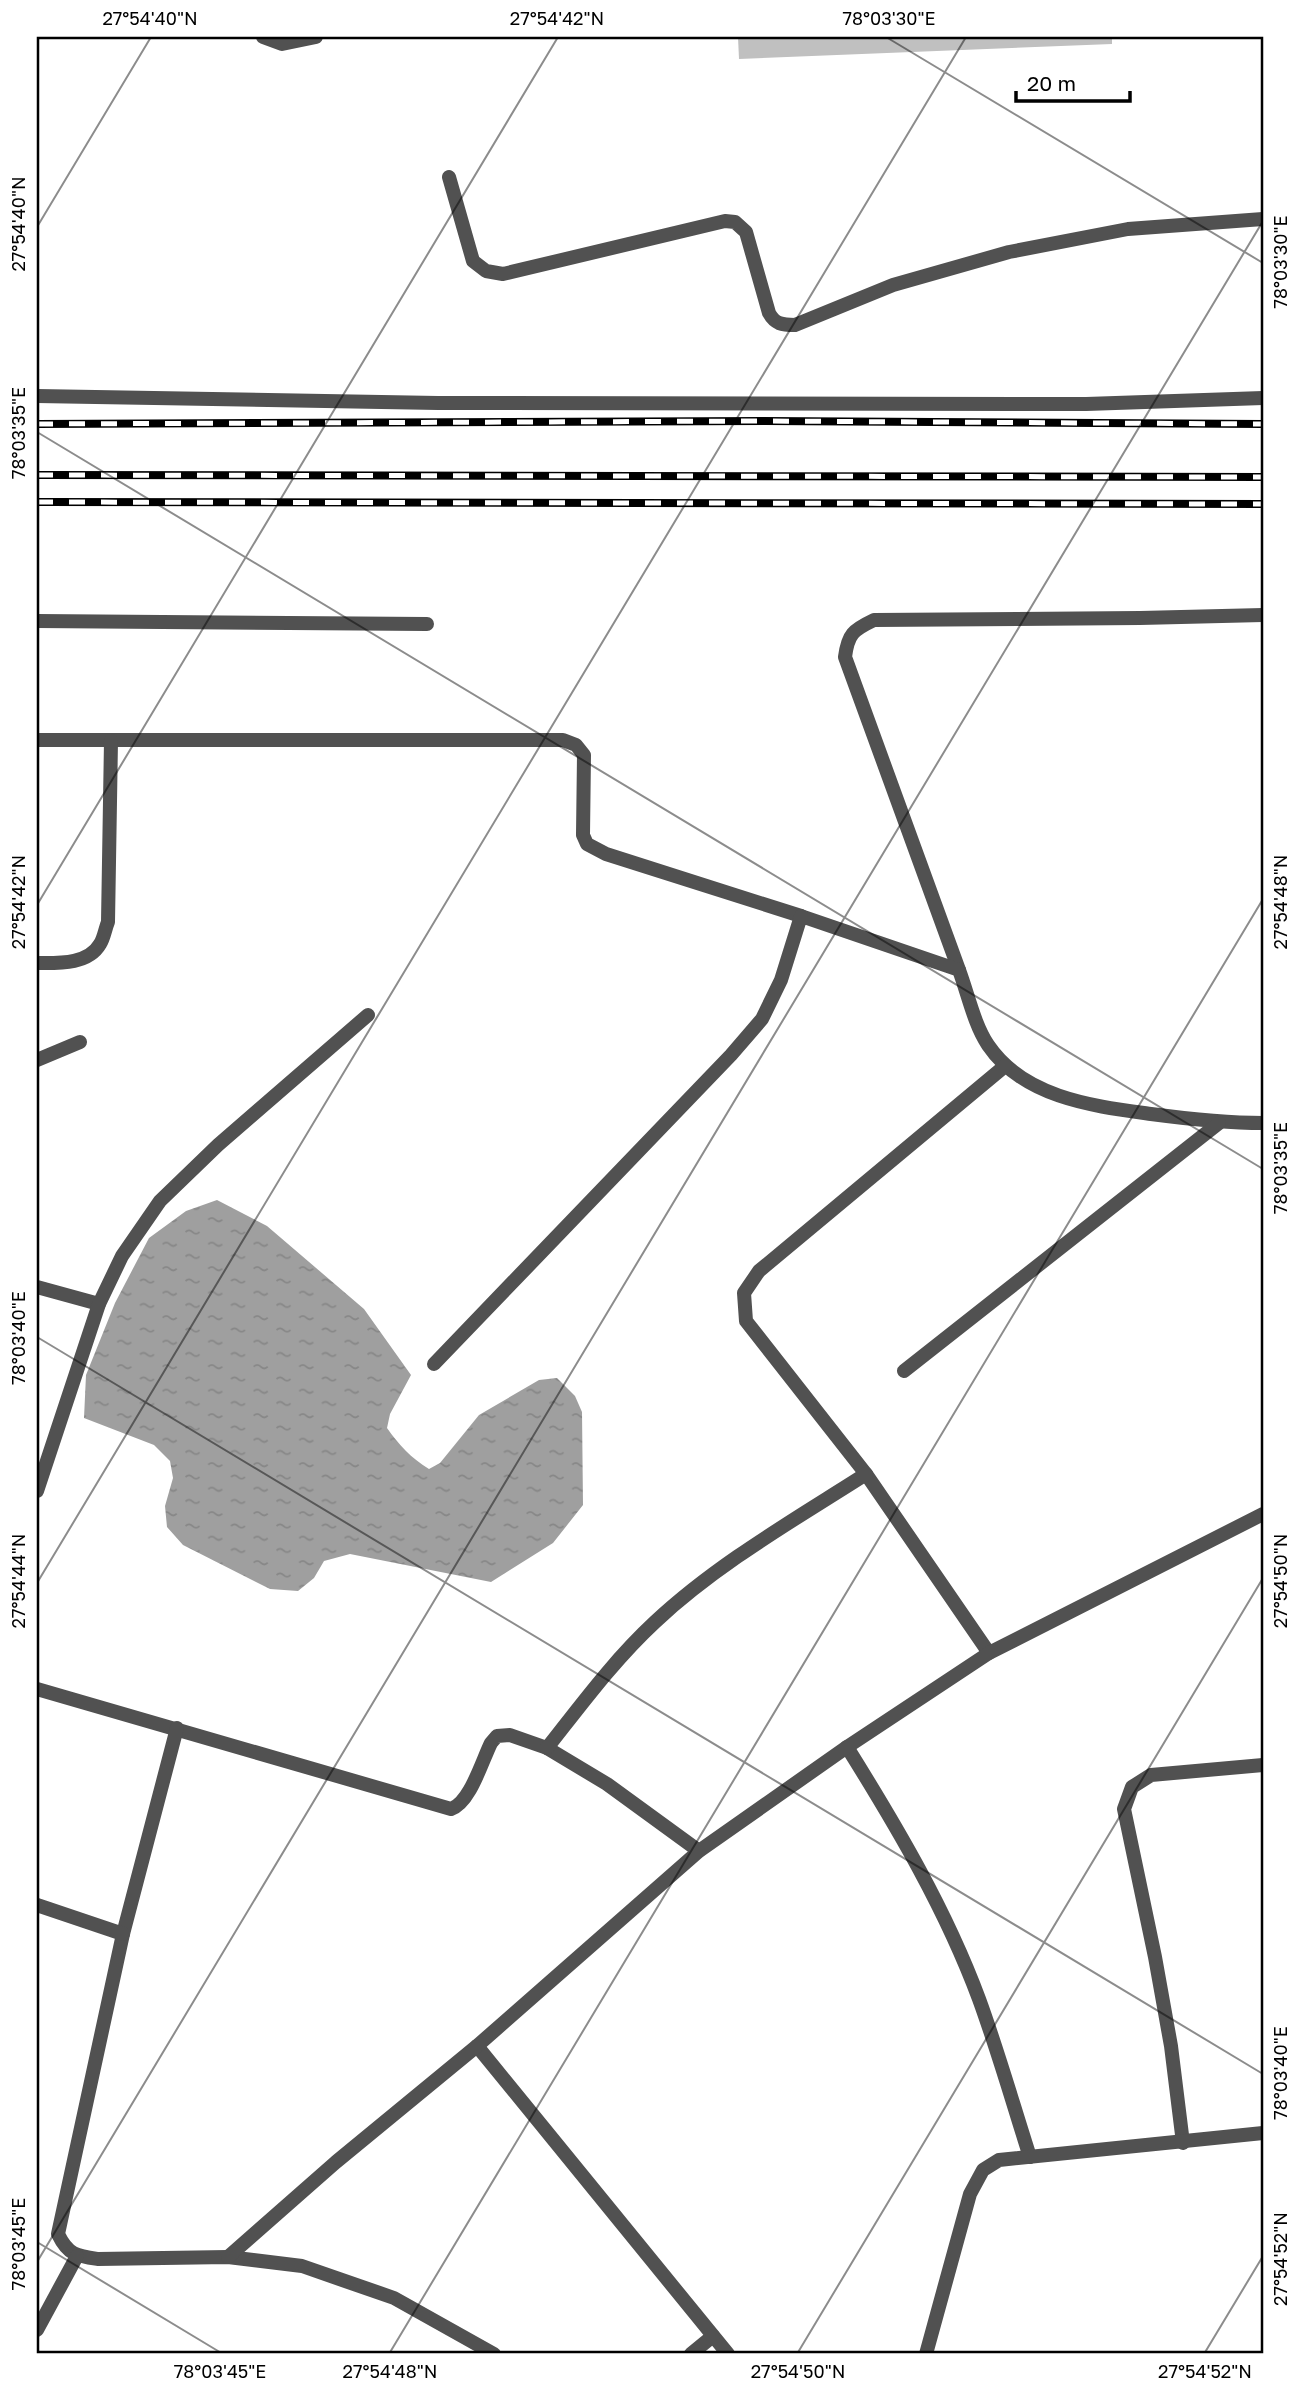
<svg xmlns="http://www.w3.org/2000/svg" width="1300" height="2391" font-family="'Golos Text',sans-serif">
<style>
.water{fill:url(#water-ripples)}
.building{fill:#c0c0c0}
.lines{fill:none;stroke-linecap:round;stroke-linejoin:round}
.street{stroke:#515151;stroke-width:14}
.rail-casing{stroke:#000;stroke-width:8}
.rail{stroke:#fff;stroke-width:5;stroke-dasharray:16;stroke-linecap:butt}
.ticks{fill:none;stroke:#000;stroke-width:2;stroke-opacity:0.45}
.neatline{fill:none;stroke:#000;stroke-width:2.5}
.ticks-label{font-size:18px;text-anchor:middle;fill:#000}
</style>
<defs>
<pattern id="water-ripples" width="26" height="14" patternUnits="userSpaceOnUse" patternTransform="scale(1.75)"><rect width="26" height="14" fill="#9f9f9f"/><path d="M2 4q2-2 4 0t4 0M15 11q2-2 4 0t4 0" fill="none" stroke="#878787"/></pattern>
</defs>
<rect width="100%" height="100%" fill="#fff"/>
<path class="water" d="M217 1200 267 1226 364 1309 411 1375 390 1414 387 1428C399 1445 411 1458 429 1469L440 1463 479 1415 539 1380 557 1378 575 1396 582 1412 583 1505 553 1543 491 1582 350 1554 324 1561 314 1578 298 1591 270 1589 183 1545 167 1527 165 1506 173 1478 170 1461 154 1445 84 1418 86 1375 115 1303 149 1238 186 1211Z"/>
<polygon class="building" points="738,37 1112,37 1112,44 739,59"/>
<g class="lines">
<g class="street">
<polyline points="263,37 282,44 316,37"/>
<path d="M449 177 473 261 486 271 503 274 725 221 735 222 746 232 769 313C775 324 782 325 795 325L893 285 1009 252 1128 229 1263 219"/>
<polyline points="37,396 438,403 1086,404 1263,398"/>
<polyline points="37,621 427,624"/>
<polyline points="37,740 563,740 576,745 584,755 583,835 587,844 606,854 801,916"/>
<path d="M37 963C57 963 88 965 100 944 104 938 105 929 108 922L111 741"/>
<path d="M959 970 845 657C848 634 853 630 874 620L1140 618 1263 615"/>
<polyline points="37,1060 80,1042"/>
<polyline points="37,1287 99,1304"/>
<path d="M434 1364 731 1055 762 1019 781 980 801 916 959 970C968 994 974 1024 988 1045 1024 1098 1093 1106 1151 1114 1189 1119 1225 1123 1263 1123"/>
<polyline points="904,1371 1219,1123"/>
<polyline points="37,1491 99,1304 122,1256 160,1201 218,1145 368,1015"/>
<polyline points="989,1653 866,1474 746,1321 744,1293 759,1271 1005,1066"/>
<path d="M37 1689 451 1809C470 1803 482 1761 491 1743L497 1736 510 1735 547 1748 607 1784 699 1851"/>
<path d="M177 1728 123 1934 58 2234C68 2255 77 2256 98 2259L228 2257 302 2266 394 2298 494 2354"/>
<path d="M847 1747C897 1827 946 1910 979 1999 998 2051 1013 2104 1030 2157"/>
<path d="M547 1748C581 1705 614 1660 655 1622 717 1564 794 1520 866 1474"/>
<polyline points="37,1905 123,1934"/>
<polyline points="477,2046 728,2354"/>
<polyline points="1183,2143 1171,2046 1155,1957 1124,1809 1132,1787 1151,1775 1263,1765"/>
<polyline points="228,2257 336,2162 477,2046 699,1851 847,1747 989,1653 1263,1514"/>
<polyline points="37,2330 77,2256"/>
<polyline points="691,2354 713,2336"/>
<polyline points="926,2354 970,2194 983,2170 999,2160 1263,2133"/>
</g>
<defs>
<g id="rail">
<polyline points="37,424 765,421 1263,424"/>
<polyline points="37,475 1263,477"/>
<polyline points="37,502 1263,504"/>
</g>
</defs>
<use href="#rail" class="rail-casing"/>
<use href="#rail" class="rail"/>
</g>
<path class="ticks" d="M886 37 1263 263M37 227 151 37M37 432 1263 1169M37 905 558 37M37 1337 1263 2074M37 1583 966 37M37 2242 223 2354M37 2262 1263 221M389 2354 1263 899M797 2354 1263 1578M1204 2354 1263 2256"/>
<rect width="1300" height="2391" fill="none" stroke="#ffffff" stroke-width="77"/>
<path d="M1016 91v10h114v-10" fill="none" stroke="#000000" stroke-width="3.5"/>
<text x="1027" y="91" font-size="21" fill="#000000" stroke="#ffffff" stroke-width="5" paint-order="stroke">20 m</text>
<rect x="38" y="38" width="1224" height="2314" class="neatline"/>
<g class="ticks-label">
<text x="150" y="25">27°54'40"N</text>
<text x="557" y="25">27°54'42"N</text>
<text x="889" y="25">78°03'30"E</text>
<text transform="translate(19 224) rotate(-90)" y="6">27°54'40"N</text>
<text transform="translate(1281 262) rotate(-90)" y="6">78°03'30"E</text>
<text transform="translate(19 433) rotate(-90)" y="6">78°03'35"E</text>
<text transform="translate(19 902) rotate(-90)" y="6">27°54'42"N</text>
<text transform="translate(1281 902) rotate(-90)" y="6">27°54'48"N</text>
<text transform="translate(1281 1168) rotate(-90)" y="6">78°03'35"E</text>
<text transform="translate(19 1338) rotate(-90)" y="6">78°03'40"E</text>
<text transform="translate(19 1581) rotate(-90)" y="6">27°54'44"N</text>
<text transform="translate(1281 1581) rotate(-90)" y="6">27°54'50"N</text>
<text transform="translate(1281 2073) rotate(-90)" y="6">78°03'40"E</text>
<text transform="translate(19 2244) rotate(-90)" y="6">78°03'45"E</text>
<text transform="translate(1281 2259) rotate(-90)" y="6">27°54'52"N</text>
<text x="220" y="2378">78°03'45"E</text>
<text x="390" y="2378">27°54'48"N</text>
<text x="798" y="2378">27°54'50"N</text>
<text x="1205" y="2378">27°54'52"N</text>
</g>
</svg>
